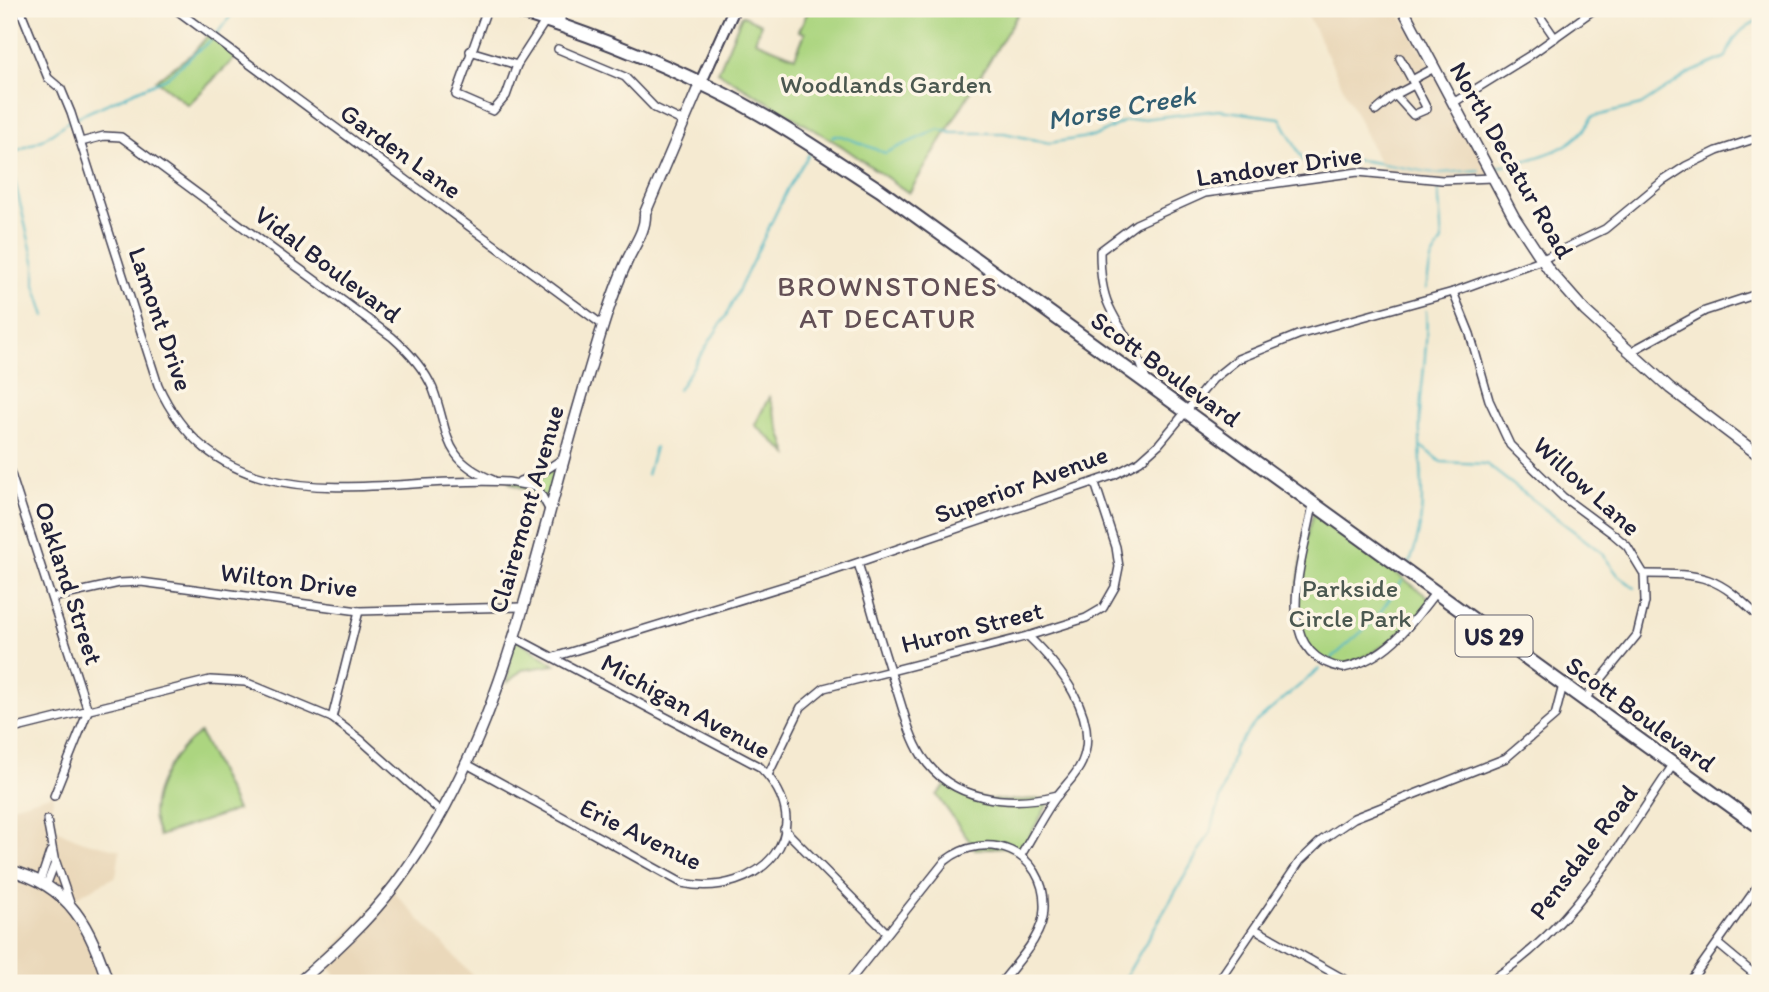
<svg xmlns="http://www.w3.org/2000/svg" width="1769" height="992" font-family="Itim,sans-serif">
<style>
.built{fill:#ead8ba}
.green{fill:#acd580;stroke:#677c5e;stroke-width:2}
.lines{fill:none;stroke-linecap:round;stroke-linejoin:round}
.stream{stroke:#47b5c2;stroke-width:2}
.street-casing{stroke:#424052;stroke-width:10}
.secondary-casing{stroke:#424052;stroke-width:13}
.primary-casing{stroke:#424052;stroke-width:14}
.highway-casing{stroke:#424052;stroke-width:16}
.street{stroke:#fff;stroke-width:7}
.secondary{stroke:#fff;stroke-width:10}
.primary{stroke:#fff;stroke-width:10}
.highway{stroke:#fff;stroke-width:12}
.labels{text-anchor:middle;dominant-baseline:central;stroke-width:7;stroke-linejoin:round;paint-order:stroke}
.shield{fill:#fcf5e5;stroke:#63616e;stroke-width:2}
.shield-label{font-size:24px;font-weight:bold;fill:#22223b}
.park-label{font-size:26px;fill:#4b5850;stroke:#fcf5e5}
.street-label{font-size:26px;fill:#22223b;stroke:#fcf5e5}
.water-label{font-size:28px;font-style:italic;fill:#315d71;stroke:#fcf5e5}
.neighbourhood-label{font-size:28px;letter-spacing:2px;fill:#635056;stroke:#fcf5e5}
</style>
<rect width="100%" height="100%" fill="#fcf5e5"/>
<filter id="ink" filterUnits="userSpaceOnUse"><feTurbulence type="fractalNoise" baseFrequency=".0143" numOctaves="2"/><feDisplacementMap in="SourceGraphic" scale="14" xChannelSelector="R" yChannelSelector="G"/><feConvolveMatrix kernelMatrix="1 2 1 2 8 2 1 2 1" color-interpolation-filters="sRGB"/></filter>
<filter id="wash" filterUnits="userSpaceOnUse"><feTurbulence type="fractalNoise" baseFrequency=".00686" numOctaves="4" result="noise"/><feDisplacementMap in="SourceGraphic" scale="28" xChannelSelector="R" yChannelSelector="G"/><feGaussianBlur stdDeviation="1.57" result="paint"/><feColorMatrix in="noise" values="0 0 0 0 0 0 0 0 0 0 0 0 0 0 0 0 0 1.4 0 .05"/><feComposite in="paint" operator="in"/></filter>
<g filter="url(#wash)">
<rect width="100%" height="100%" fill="#f5ead1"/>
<g class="built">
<polygon points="1305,9 1397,9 1492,175 1439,186 1386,176"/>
<polygon points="54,794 48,826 83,841 120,850 116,876 69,901 108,983 9,983 9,807"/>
<polygon points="389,887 480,983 343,983 323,961"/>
</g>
<g class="green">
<polygon points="815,9 1021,9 909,193 843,147 718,72 742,15 761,24 755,41 795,57 805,33 799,31 808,11"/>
<polygon points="209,34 237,56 188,105 156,80 193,53"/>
<polygon points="769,397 788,454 755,425"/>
<polygon points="565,459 548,516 527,490 508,482 520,481"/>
<path d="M1314 510 1433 601C1406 630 1334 702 1303 638 1288 606 1305 542 1314 510Z"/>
<polygon points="514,637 555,665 522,670 507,683"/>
<path d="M200 733 237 810 159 836C157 829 153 821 153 814 153 784 176 749 200 733Z"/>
<path d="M948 783C975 807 1017 799 1051 799L1020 852 1003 847 975 849 937 795Z"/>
</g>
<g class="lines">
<g class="stream">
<polyline points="216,35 236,9"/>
<polyline points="77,117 166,78 212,39"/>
<polyline points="832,136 842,136 885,153 939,129 952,133 1004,133 1049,143 1095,136 1125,121 1219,110 1280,118 1304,162 1332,158 1366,161 1440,174"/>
<polyline points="9,154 42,140 72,119"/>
<polyline points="12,154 11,166 35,265 35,285 45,316"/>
<path d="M1495 168C1531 159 1575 153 1592 117L1641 105 1688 74 1726 57C1733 38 1741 27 1760 20"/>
<polyline points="1440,173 1479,170"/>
<polyline points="1426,289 1431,260 1442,241 1438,186"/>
<polyline points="678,390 726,316 788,188 809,154"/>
<polyline points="1422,447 1441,462 1486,464 1601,552 1618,575 1635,588"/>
<polyline points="647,475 655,447"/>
<path d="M1409 565C1431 511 1418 469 1420 415 1421 380 1429 346 1426 311"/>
<polyline points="1332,658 1375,620 1402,581"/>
<polyline points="1122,983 1211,831 1235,748 1255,723 1319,669"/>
</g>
</g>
</g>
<g filter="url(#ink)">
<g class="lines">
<defs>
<g id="street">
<path d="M20 9 48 78 61 89 71 113 158 385C225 532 382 474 508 482L537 487 549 509"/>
<polyline points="175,9 604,326"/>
<polyline points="487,9 456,95 493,111 506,96 517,65 546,20"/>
<polyline points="1535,9 1555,38"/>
<polyline points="561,25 561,9"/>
<polyline points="558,49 625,77 655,108 684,122"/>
<polyline points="470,51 517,65"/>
<polyline points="1400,58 1412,80"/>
<polyline points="1395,95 1414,85"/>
<polyline points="1453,103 1529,56 1595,9"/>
<polyline points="1376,111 1395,95 1413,115 1427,109 1412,80 1434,68"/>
<path d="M81 142 104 136 121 137 392 337C409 352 424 368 433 389 450 434 441 459 493 480"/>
<polyline points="1453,292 1470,334 1489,400 1510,445 1563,497 1613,534 1627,546 1644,574 1645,602 1637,635 1584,700"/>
<polyline points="1630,352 1705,311 1760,293"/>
<path d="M1146 381C1140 352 1121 333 1109 306 1102 291 1100 268 1100 251L1136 224 1205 193 1358 172 1442 180 1493 178"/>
<polyline points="9,468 88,711 54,796"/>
<polyline points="520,481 541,473 564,458"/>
<path d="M1313 504C1305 555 1266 654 1343 668 1386 659 1410 626 1435 593"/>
<path d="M858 563C871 606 882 649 897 691 904 713 910 737 922 756 951 801 1010 807 1058 795"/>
<path d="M1644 574C1705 574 1716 575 1760 618"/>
<polyline points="52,598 119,583 141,582 359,611 522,607"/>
<polyline points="554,657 827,573 1114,475 1140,461 1159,444 1213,379 1238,359 1298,335 1453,292 1541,260 1605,229 1663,181 1686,166 1717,151 1760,137"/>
<polyline points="332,718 359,611"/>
<polyline points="9,730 210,680 245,682 332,718 361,740 441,812"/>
<path d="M465 763 682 883C759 899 824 831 760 767L514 637"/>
<polyline points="768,775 801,707 824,688 1028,636 1086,618 1103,608 1115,587 1119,567 1116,547 1095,483"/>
<polyline points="784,829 887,933"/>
<path d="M1021 855C1033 836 1043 814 1057 796 1066 784 1076 776 1082 762 1101 716 1058 665 1028 636"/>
<polyline points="56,862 70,903"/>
<polyline points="40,882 50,852"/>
<polyline points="46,886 55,863 47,820"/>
<polyline points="1255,929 1351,983"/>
<polyline points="1718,944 1760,979"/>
<path d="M848 983 945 861C986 828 1046 851 1044 908 1044 936 1017 962 1001 983"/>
<polyline points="1217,983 1300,861 1322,840 1354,818 1506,758 1555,716 1563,685"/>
<path d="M1486 983C1571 933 1619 844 1673 765"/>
<polyline points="1689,983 1760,883"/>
</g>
<g id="secondary">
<polyline points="1403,9 1514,217 1549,270 1585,311 1670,388 1760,456"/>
<path d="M9 870C71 886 90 927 108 983"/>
<path d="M298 983C333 953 367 922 395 885 507 737 535 545 589 372 600 335 611 296 627 261 634 245 646 231 645 213L700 84"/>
</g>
<polyline id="primary" points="700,84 734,9"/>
<path id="highway" d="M510 9C580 30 648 57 715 90 773 118 826 155 880 190L1760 827"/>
</defs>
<use href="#street" class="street-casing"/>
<use href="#secondary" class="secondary-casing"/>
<use href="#primary" class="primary-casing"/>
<use href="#highway" class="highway-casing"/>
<use href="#street" class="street"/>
<use href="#secondary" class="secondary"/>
<use href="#primary" class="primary"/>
<use href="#highway" class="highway"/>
</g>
</g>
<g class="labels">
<rect class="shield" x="1455.5" y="615.5" width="77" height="41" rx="5"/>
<g class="shield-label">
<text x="1494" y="636">US 29</text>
</g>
<g class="park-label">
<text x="886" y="84">Woodlands Garden</text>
<text x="1350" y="588">Parkside<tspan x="1350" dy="30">Circle Park</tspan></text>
</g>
<g class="street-label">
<text transform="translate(401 151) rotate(36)">Garden Lane</text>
<text transform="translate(1512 160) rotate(60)">North Decatur Road</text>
<text transform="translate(1279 166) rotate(-8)">Landover Drive</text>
<text transform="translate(328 264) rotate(37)">Vidal Boulevard</text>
<text transform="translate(161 319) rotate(71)">Lamont Drive</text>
<text transform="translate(1166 369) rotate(36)">Scott Boulevard</text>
<text transform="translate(1021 484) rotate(-20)">Superior Avenue</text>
<text transform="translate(1587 486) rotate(42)">Willow Lane</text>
<text transform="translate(526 509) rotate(-74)">Clairemont Avenue</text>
<text transform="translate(289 580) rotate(7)">Wilton Drive</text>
<text transform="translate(69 583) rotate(72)">Oakland Street</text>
<text transform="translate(972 627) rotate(-14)">Huron Street</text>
<text transform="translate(686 706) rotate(29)">Michigan Avenue</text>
<text transform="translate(1641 714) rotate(36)">Scott Boulevard</text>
<text transform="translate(641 834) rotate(26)">Erie Avenue</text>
<text transform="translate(1583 852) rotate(-53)">Pensdale Road</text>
</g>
<g class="water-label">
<text transform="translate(1121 107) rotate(-10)">Morse Creek</text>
</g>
<g class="neighbourhood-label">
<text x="888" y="286">BROWNSTONES<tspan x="888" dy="32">AT DECATUR</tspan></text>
</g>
</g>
<rect width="1769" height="992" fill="none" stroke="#fcf5e5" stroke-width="35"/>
</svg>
